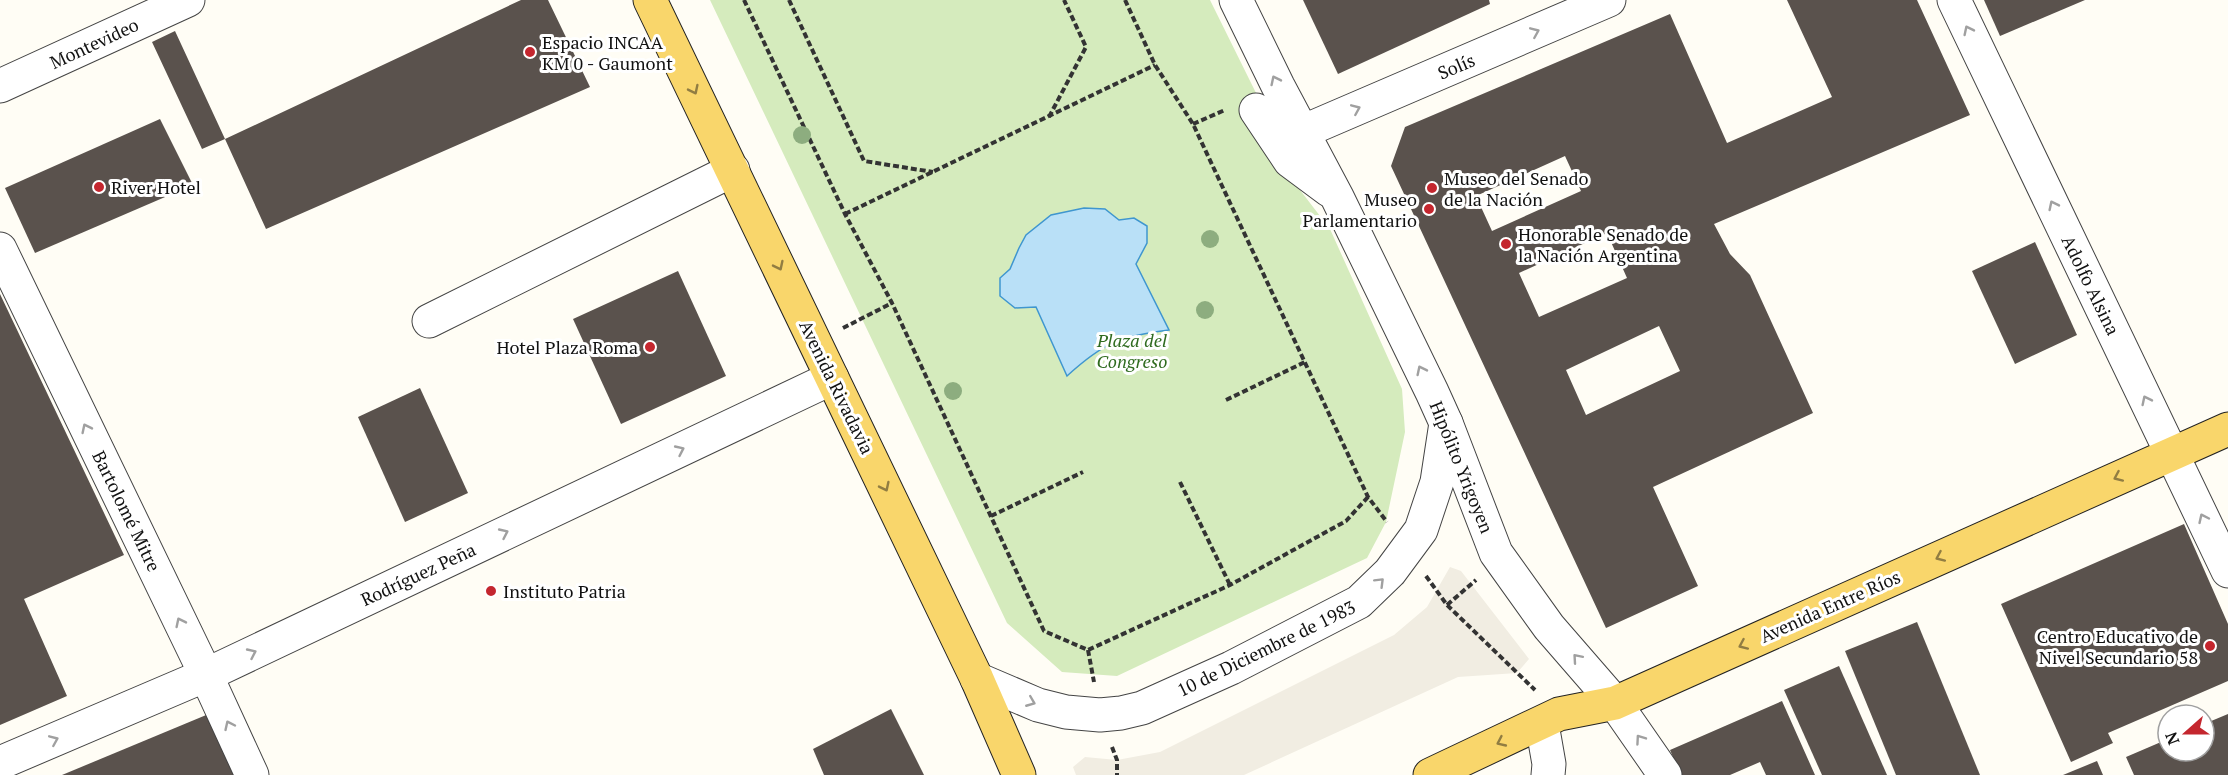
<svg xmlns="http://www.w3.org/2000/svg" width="2228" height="775" font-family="'PT Serif',serif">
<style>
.green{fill:#d5ebbd}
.plaza{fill:#f1ede2}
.water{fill:#b9e0f7;stroke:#3f96cf;stroke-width:1.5}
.building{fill:#5a524d;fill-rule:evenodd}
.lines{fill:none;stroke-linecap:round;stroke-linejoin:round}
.minor-casing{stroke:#444;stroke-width:35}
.major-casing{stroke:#222;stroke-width:35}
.path{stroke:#333;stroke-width:4;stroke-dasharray:6 3;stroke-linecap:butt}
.minor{stroke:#fff;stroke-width:33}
.major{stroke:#f9d66b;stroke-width:33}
.tree{fill:#8dad7f}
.oneway{stroke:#a0a0a0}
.oneway2{stroke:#917d42}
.poi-dot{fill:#c4262e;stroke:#fff;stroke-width:2}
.labels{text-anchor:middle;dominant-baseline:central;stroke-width:6;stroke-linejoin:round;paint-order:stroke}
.poi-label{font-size:18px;fill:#111;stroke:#fff;text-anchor:start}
.street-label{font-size:18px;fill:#111;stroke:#fff}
.park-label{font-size:18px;font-style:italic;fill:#2f6b1f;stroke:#fff}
</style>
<rect width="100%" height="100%" fill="#fffdf5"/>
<polygon class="green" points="710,0 1210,0 1257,95 1243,116 1330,229 1402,389 1405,432 1386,522 1367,558 1117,676 1062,672 1007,623"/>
<polygon class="plaza" points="1450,567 1461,571 1529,659 1517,673 1458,677 1244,775 1076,775 1073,767 1085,757 1117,760 1160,752 1394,635 1427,607"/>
<path class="water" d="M1084 208 1105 209 1119 220 1134 218 1147 226V243L1136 264 1169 330C1120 336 1103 343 1067 376L1036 307 1015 308 1000 296V278L1010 269 1019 248 1026 235 1051 215Z"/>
<g class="building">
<polygon points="521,0 548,0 590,87 266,229 225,139 202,149 152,42 175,31 225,139"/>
<polygon points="1303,0 1489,0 1490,4 1338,74"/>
<path d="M1787 0H1917L1970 115 1714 224 1730 254 1750 275 1813 413 1653 487 1698 586 1606 628 1391 166 1405 127 1670 14 1727 143 1832 97ZM1565 156 1581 191 1492 231 1476 196ZM1607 233 1627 278 1539 317 1519 273ZM1659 326 1680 371 1586 415 1566 370Z"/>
<polygon points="1984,0 2085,0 2000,36"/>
<polygon points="160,119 193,185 35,253 5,188"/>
<polygon points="2035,242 2077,335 2015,364 1972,271"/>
<polygon points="678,271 726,376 621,424 573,319"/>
<polygon points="0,294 124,555 24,599 67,696 0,725"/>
<polygon points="420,388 468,493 405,522 358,417"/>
<polygon points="2184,524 2228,624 2228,681 2108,733 2113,743 2071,762 2001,604"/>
<polygon points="1917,622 1980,775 1896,775 1845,651"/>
<polygon points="1839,666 1887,775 1822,775 1784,690"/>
<polygon points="1782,701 1815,775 1766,775 1760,762 1730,775 1681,775 1670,750"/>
<polygon points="891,709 924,775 824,775 813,749"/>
<polygon points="211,713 236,775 62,775"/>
<polygon points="2228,714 2228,775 2134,775 2126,757 2168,739 2168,751 2204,751 2204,724"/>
<polygon points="2097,761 2103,775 2063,775"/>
</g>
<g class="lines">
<defs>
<g id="minor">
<polyline points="1236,0 1278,86 1337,197 1432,392 1446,423 1496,553 1549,627 1615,703 1665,775"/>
<polyline points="1954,0 2228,571"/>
<polyline points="0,86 188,0"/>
<polyline points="1256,110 1290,161 1329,190"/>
<polyline points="1302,132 1609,0"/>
<polyline points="0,249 206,675 252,775"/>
<polyline points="429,321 733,170"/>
<polyline points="977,679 1038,705 1066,712 1100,715 1121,713 1142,708 1231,668 1359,602 1390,572 1421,530 1437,482 1446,423"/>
<polyline points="1542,724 1549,764 1548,775"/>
<polyline points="0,763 206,675 832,378"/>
</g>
<g id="major">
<polyline points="650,0 977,679 1019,775"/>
<polyline points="1430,775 1559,714 1615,703 2228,429"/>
</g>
</defs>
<use href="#minor" class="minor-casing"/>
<use href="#major" class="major-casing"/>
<g class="path">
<polyline points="744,0 845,214 892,303 1044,631 1088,650 1230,585 1346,521 1368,497"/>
<polyline points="789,0 864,161 933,172"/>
<polyline points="1125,0 1155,65 1193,124 1368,497 1387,522"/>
<polyline points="1049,117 1086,47 1064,0"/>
<polyline points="1193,124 1225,110"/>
<polyline points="845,214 1155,65"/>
<polyline points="843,328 892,303"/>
<polyline points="1226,400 1305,362"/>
<polyline points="1180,482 1230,585"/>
<polyline points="991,516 1083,472"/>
<polyline points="1426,576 1447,605 1535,690"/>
<polyline points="1447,605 1476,580"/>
<polyline points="1088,650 1094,682"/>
<polyline points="1112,747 1117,760 1117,775"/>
</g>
<use href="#minor" class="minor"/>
<use href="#major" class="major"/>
</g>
<g class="tree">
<circle cx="802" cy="135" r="9"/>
<circle cx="1210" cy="239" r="9"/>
<circle cx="1205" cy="310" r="9"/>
<circle cx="953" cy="391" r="9"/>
</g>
<defs><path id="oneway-chevron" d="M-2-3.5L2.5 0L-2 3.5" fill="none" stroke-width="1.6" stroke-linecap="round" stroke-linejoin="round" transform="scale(1.5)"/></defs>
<g class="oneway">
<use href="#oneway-chevron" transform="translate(1968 30) rotate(-116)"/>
<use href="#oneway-chevron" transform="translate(1535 32) rotate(-23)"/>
<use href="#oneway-chevron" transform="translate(1275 80) rotate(-116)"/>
<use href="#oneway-chevron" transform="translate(1356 109) rotate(-23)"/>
<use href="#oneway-chevron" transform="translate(2053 205) rotate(-116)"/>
<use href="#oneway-chevron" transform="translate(1421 370) rotate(-116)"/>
<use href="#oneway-chevron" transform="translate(2146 400) rotate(-116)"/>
<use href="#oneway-chevron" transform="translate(86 428) rotate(-116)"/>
<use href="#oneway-chevron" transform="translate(680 450) rotate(-25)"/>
<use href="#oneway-chevron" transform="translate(2203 518) rotate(-115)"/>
<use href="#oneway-chevron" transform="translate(504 533) rotate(-25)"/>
<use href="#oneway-chevron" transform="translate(1380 582) rotate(-45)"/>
<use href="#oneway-chevron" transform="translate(180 622) rotate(-116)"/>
<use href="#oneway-chevron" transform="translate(252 653) rotate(-25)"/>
<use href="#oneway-chevron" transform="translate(1577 658) rotate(-131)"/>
<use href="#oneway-chevron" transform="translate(1031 702) rotate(22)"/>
<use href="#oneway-chevron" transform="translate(229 725) rotate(-115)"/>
<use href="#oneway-chevron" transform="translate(1640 739) rotate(-125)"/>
<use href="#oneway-chevron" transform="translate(54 740) rotate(-23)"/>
</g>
<g class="oneway2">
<use href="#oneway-chevron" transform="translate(694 90) rotate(64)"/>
<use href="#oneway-chevron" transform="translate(779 266) rotate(64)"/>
<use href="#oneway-chevron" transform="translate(2118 477) rotate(156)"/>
<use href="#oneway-chevron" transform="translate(885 487) rotate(64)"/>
<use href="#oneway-chevron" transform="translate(1940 557) rotate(156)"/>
<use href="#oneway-chevron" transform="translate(1743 645) rotate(156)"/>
<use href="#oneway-chevron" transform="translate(1501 742) rotate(155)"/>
</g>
<g class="poi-dot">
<circle cx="530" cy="52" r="6"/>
<circle cx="99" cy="187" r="6"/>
<circle cx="1432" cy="188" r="6"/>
<circle cx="1429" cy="209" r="6"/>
<circle cx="1506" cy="244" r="6"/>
<circle cx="650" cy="347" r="6"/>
<circle cx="491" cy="591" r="6"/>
<circle cx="2210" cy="646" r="6"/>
</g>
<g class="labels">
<g class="poi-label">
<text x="542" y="42">Espacio INCAA<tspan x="542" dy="21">KM 0 - Gaumont</tspan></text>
<text x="1444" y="178">Museo del Senado<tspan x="1444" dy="21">de la Nación</tspan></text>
<text x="111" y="187">River Hotel</text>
<text x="1417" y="199" text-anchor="end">Museo<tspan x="1417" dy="21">Parlamentario</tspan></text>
<text x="1518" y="234">Honorable Senado de<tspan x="1518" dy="21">la Nación Argentina</tspan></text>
<text x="638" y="347" text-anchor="end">Hotel Plaza Roma</text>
<text x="503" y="591">Instituto Patria</text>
<text x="2198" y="636" text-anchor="end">Centro Educativo de<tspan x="2198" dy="21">Nivel Secundario 58</tspan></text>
</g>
<g class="street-label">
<text transform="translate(94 43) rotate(-25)">Montevideo</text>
<text transform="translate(1456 66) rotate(-23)">Solís</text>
<text transform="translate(2091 285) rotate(64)">Adolfo Alsina</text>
<text transform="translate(837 387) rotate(64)">Avenida Rivadavia</text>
<text transform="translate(1462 467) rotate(68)">Hipólito Yrigoyen</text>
<text transform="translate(127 511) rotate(64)">Bartolomé Mitre</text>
<text transform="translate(418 574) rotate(-25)">Rodríguez Peña</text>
<text transform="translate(1830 606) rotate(-24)">Avenida Entre Ríos</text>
<text transform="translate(1266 648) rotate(-26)">10 de Diciembre de 1983</text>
</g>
<g class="park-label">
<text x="1132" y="340">Plaza del<tspan x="1132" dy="21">Congreso</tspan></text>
</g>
</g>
<g transform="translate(2186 733) rotate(249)"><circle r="28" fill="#ffffff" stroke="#a0a0a0" stroke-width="1.5"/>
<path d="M0-4.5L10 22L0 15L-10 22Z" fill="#c4262e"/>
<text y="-9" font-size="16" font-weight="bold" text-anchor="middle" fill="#111111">N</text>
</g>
</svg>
